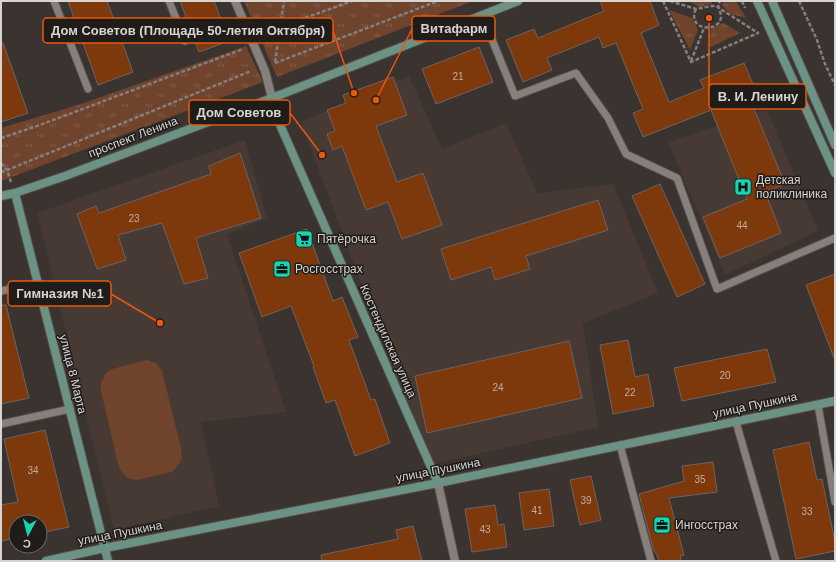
<svg xmlns="http://www.w3.org/2000/svg" width="836" height="562" font-family="Arial,sans-serif">
<style>
.built{fill:#473a34}
.grass{fill:url(#grass-tufts)}
.pitch{fill:#6f432c}
.building{fill:#7d380c;stroke:#6c6461}
.lines{fill:none;stroke-linecap:round;stroke-linejoin:round}
.lane-casing{stroke:#544f4c;stroke-width:9}
.street-casing{stroke:#544f4c;stroke-width:10}
.secondary-casing{stroke:#544f4c;stroke-width:10}
.path{stroke:#847e7c;stroke-width:2.5;stroke-dasharray:4 2;stroke-linecap:butt}
.lane{stroke:#877f7b;stroke-width:7}
.street{stroke:#877f7b;stroke-width:8}
.secondary{stroke:#6c9286;stroke-width:8}
.labels{text-anchor:middle;dominant-baseline:central;stroke-width:3;stroke-linejoin:round;paint-order:stroke}
.number-label{font-size:10px;fill:#c1ada0}
.street-label{font-size:12px;fill:#d8d4d2;stroke:#1f1c1a}
.poi-label{font-size:12px;fill:#d8d4d2;stroke:#1f1c1a;text-anchor:start}
.leader{fill:none;stroke:#e8590c;stroke-width:1.5}
.callout-dot{fill:#e8590c;stroke:#1f1c1a;stroke-width:1.5}
.callout{fill:#1f1c1a;stroke:#e8590c;stroke-width:1.5}
.callout-label{font-size:13px;text-anchor:middle;font-weight:bold;fill:#d8d4d2}
</style>
<defs>
<pattern id="grass-tufts" width="24" height="20" patternUnits="userSpaceOnUse"><rect width="24" height="20" fill="#6f432c"/><path d="M3 7l-1-3M5 7V3M7 7l1-3M15 17l-1-3M17 17v-4M19 17l1-3" fill="none" stroke="#835d4a"/></pattern>
</defs>
<rect width="100%" height="100%" fill="#3a3330"/>
<g class="built">
<polygon points="409,76 442,149 506,123 537,193 613,184 658,293 583,323 598,427 429,465 301,122"/>
<polygon points="767,110 818,231 725,275 668,142"/>
<polygon points="245,140 267,218 227,234 286,412 201,422 219,506 114,530 37,213"/>
</g>
<g class="grass">
<polygon points="244,1 473,1 277,77"/>
<polygon points="688,1 712,1 712,4 699,7"/>
<polygon points="724,1 736,1 746,18 730,14 722,5"/>
<polygon points="669,10 692,18 698,30 690,50"/>
<polygon points="723,23 740,33 709,48 711,29"/>
<polygon points="246,46 263,82 1,181 1,128 78,105"/>
</g>
<polygon class="pitch" points="147,360 156,363 162,371 181,448 182,458 177,467 172,472 137,480 128,478 121,471 118,464 101,391 101,382 106,373 112,369"/>
<g class="building">
<polygon points="68,1 107,1 133,72 98,85"/>
<polygon points="180,1 214,1 229,41 199,52"/>
<polygon points="600,1 650,1 659,25 641,33 669,102 704,88 700,80 744,63 760,101 752,104 785,184 765,192 781,233 720,258 703,217 747,199 711,110 643,137 633,113 643,109 616,43 603,48 599,37 547,58 552,70 523,82 506,40 534,29 538,38 604,11"/>
<polygon points="1,43 3,43 28,113 1,122"/>
<polygon points="479,47 493,82 436,104 422,69"/>
<polygon points="393,77 407,115 376,126 397,182 423,173 442,225 402,239 388,202 366,210 342,146 333,150 327,134 335,131 327,110 346,103 343,95"/>
<polygon points="240,153 261,218 196,238 208,278 184,284 162,223 118,235 126,260 97,269 77,214 96,206 99,213 211,174 209,166"/>
<polygon points="660,184 705,284 677,297 632,196"/>
<polygon points="598,200 608,230 526,256 530,269 495,280 491,267 451,280 441,249"/>
<polygon points="307,229 333,301 342,297 358,337 349,340 371,400 375,399 390,443 355,456 335,400 326,403 313,367 314,366 291,306 262,317 239,253"/>
<polygon points="835,274 835,357 834,358 806,285"/>
<polygon points="1,305 6,305 29,398 1,404"/>
<polygon points="628,340 635,377 648,374 654,406 613,414 600,345"/>
<polygon points="569,341 582,398 427,433 415,376"/>
<polygon points="767,349 776,382 682,401 674,368"/>
<polygon points="45,430 69,527 40,533 40,522 16,522 16,538 1,541 1,505 18,502 4,439"/>
<polygon points="809,442 817,480 822,479 835,542 835,551 796,559 773,450"/>
<polygon points="713,462 717,492 669,498 684,555 680,556 681,561 659,561 657,555 653,549 639,494 684,481 682,466"/>
<polygon points="591,476 601,520 580,525 570,480"/>
<polygon points="549,489 554,526 524,530 519,493"/>
<polygon points="495,505 498,525 504,524 507,547 472,552 465,509"/>
<polygon points="413,526 422,561 322,561 321,555 398,539 396,530"/>
</g>
<g class="lines">
<defs>
<g id="lane">
<polyline points="54,1 88,89"/>
<polyline points="169,1 185,41"/>
<polyline points="482,15 515,96 576,73 608,118 626,154 677,178 717,289 835,238"/>
<polyline points="1,291 38,283"/>
<polyline points="818,405 835,502"/>
<polyline points="736,422 776,561"/>
<polyline points="1,424 70,409"/>
<polyline points="620,445 651,561"/>
</g>
<g id="street">
<polyline points="235,1 265,71 272,98"/>
<polyline points="438,483 455,561"/>
</g>
<g id="secondary">
<polyline points="757,1 835,173"/>
<polyline points="772,1 835,145"/>
<polyline points="272,98 277,118 438,483"/>
<polyline points="15,193 108,561"/>
<polyline points="1,196 15,193 65,176 272,98 518,1"/>
<polyline points="46,561 105,548 438,483 835,401"/>
</g>
</defs>
<use href="#lane" class="lane-casing"/>
<use href="#street" class="street-casing"/>
<use href="#secondary" class="secondary-casing"/>
<g class="path">
<polyline points="663,1 691,62 758,33 757,32"/>
<polyline points="670,1 696,9 712,6 716,6 758,33"/>
<polyline points="742,1 745,8"/>
<polyline points="799,1 817,40 825,64 835,85"/>
<path d="M696 9C686 30 719 34 721 17 721 13 719 9 718 5L720 1"/>
<polyline points="263,33 262,30 280,27 352,1"/>
<polyline points="691,61 704,28"/>
<polyline points="275,62 284,1"/>
<polyline points="275,63 438,1"/>
<polyline points="1,138 37,126 243,49"/>
<polyline points="1,163 7,170 11,182"/>
<polyline points="1,172 7,170 251,71"/>
</g>
<use href="#lane" class="lane"/>
<use href="#street" class="street"/>
<use href="#secondary" class="secondary"/>
</g>
<defs>
<symbol id="hospital-square" viewBox="-11 -11 22 22"><rect x="-9" y="-9" width="18" height="18" rx="4" fill="#16d5b3" stroke="#1f1c1a"/><path d="M-5-5h3v3.5h4V-5h3V5h-3V1.5h-4V5h-3Z" fill="#111"/></symbol>
<symbol id="supermarket-square" viewBox="-11 -11 22 22"><rect x="-9" y="-9" width="18" height="18" rx="4" fill="#16d5b3" stroke="#1f1c1a"/><path d="M-6-5.5h2.5l.6 2H6L4.5 2H-2.5L-4.4-4H-6ZM-1.5 3.2a1.3 1.3 0 1 0 .1 0ZM3 3.2a1.3 1.3 0 1 0 .1 0Z" fill="#111"/></symbol>
<symbol id="office-square" viewBox="-11 -11 22 22"><rect x="-9" y="-9" width="18" height="18" rx="4" fill="#16d5b3" stroke="#1f1c1a"/><path d="M-6-3h4V-5.5h4V-3h4V5H-6ZM-1-4.5V-3h2v-1.5ZM-6 0V1H6V0Z" fill="#111"/></symbol>
</defs>
<g fill-rule="evenodd">
<use href="#hospital-square" x="733" y="177" width="20" height="20"/>
<use href="#supermarket-square" x="294" y="229" width="20" height="20"/>
<use href="#office-square" x="272" y="259" width="20" height="20"/>
<use href="#office-square" x="652" y="515" width="20" height="20"/>
</g>
<g class="labels">
<g class="number-label">
<text x="458" y="76">21</text>
<text x="134" y="218">23</text>
<text x="742" y="225">44</text>
<text x="725" y="375">20</text>
<text x="498" y="387">24</text>
<text x="630" y="392">22</text>
<text x="33" y="470">34</text>
<text x="700" y="479">35</text>
<text x="586" y="500">39</text>
<text x="537" y="510">41</text>
<text x="807" y="511">33</text>
<text x="485" y="529">43</text>
</g>
<g class="street-label">
<text transform="translate(133 137) rotate(-21)">проспект Ленина</text>
<text transform="translate(388 341) rotate(66)">Кюстендилская улица</text>
<text transform="translate(73 374) rotate(76)">улица 8 Марта</text>
<text transform="translate(755 405) rotate(-12)">улица Пушкина</text>
<text transform="translate(438 470) rotate(-11)">улица Пушкина</text>
<text transform="translate(120 533) rotate(-11)">улица Пушкина</text>
</g>
<g class="poi-label">
<text x="756" y="180">Детская<tspan x="756" dy="14">поликлиника</tspan></text>
<text x="317" y="239">Пятёрочка</text>
<text x="295" y="269">Росгосстрах</text>
<text x="675" y="525">Ингосстрах</text>
</g>
</g>
<path class="leader" d="M376 100L412 29M354 93L333 31M709 18L709 96M322 155L290 113M160 323L111 294"/>
<g class="callout-dot">
<circle cx="376" cy="100" r="4"/>
<circle cx="354" cy="93" r="4"/>
<circle cx="709" cy="18" r="4"/>
<circle cx="322" cy="155" r="4"/>
<circle cx="160" cy="323" r="4"/>
</g>
<g class="callout">
<rect x="412" y="16" width="83" height="25" rx="4"/>
<rect x="43" y="18" width="290" height="25" rx="4"/>
<rect x="709" y="84" width="97" height="25" rx="4"/>
<rect x="189" y="100" width="101" height="25" rx="4"/>
<rect x="8" y="281" width="103" height="25" rx="4"/>
</g>
<g class="callout-label">
<text x="454" y="33">Витафарм</text>
<text x="188" y="35">Дом Советов (Площадь 50‐летия Октября)</text>
<text x="758" y="101">В. И. Ленину</text>
<text x="239" y="117">Дом Советов</text>
<text x="60" y="298">Гимназия №1</text>
</g>
<rect width="836" height="562" fill="none" stroke="#d8d4d2" stroke-width="4"/>
<g transform="translate(28 534) rotate(187)"><circle r="19" fill="#1f1c1a" stroke="#696664"/>
<path d="M0-3L7 15L0 10L-7 15Z" fill="#16d5b3"/>
<text y="-6" font-size="11" font-weight="bold" text-anchor="middle" fill="#d8d4d2">С</text>
</g>
</svg>
